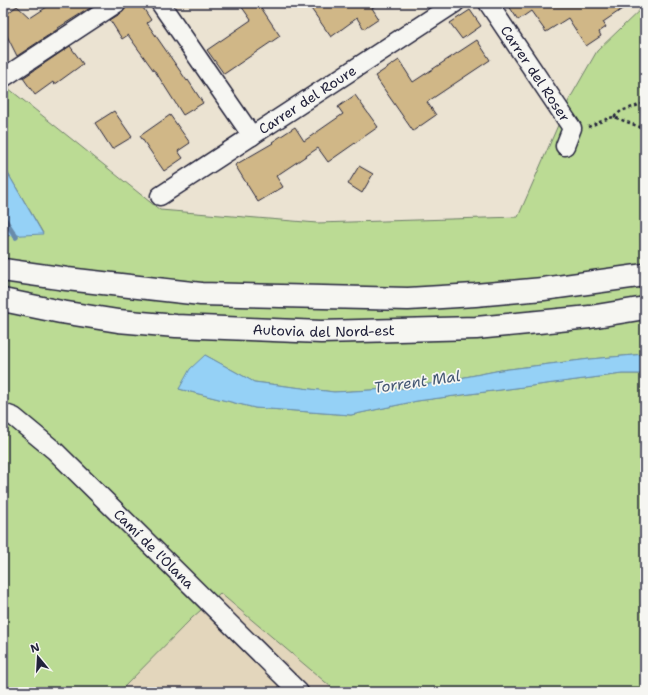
<svg xmlns="http://www.w3.org/2000/svg" width="648" height="695" font-family="'Shantell Sans',sans-serif">
<style>
.built{fill:#e3d6bc}
.green{fill:#bbdb94;stroke:#6e7e68}
.water{fill:#95d1f6;stroke:#678bab}
.lines{fill:none;stroke-linecap:round;stroke-linejoin:round}
.stream{stroke:#678bab;stroke-width:5.5}
.building{fill:#d0b787;stroke:#22223b}
.minor-casing{stroke:#22223b;stroke-width:21}
.highway-casing{stroke:#22223b;stroke-width:25}
.path{stroke:#22223b;stroke-width:2.5;stroke-dasharray:3 3;stroke-linecap:butt}
.minor{stroke:#f6f6f2;stroke-width:18}
.highway{stroke:#f6f6f2;stroke-width:22}
.labels{text-anchor:middle;dominant-baseline:central;stroke-width:3.5;stroke-linejoin:round;paint-order:stroke}
.street-label{font-size:14px;fill:#22223b;stroke:#f6f6f2}
.water-label{font-size:15px;font-style:italic;fill:#445773;stroke:#f6f6f2}
</style>
<rect width="100%" height="100%" fill="#ebe3d2"/>
<filter id="ink" filterUnits="userSpaceOnUse"><feTurbulence type="fractalNoise" baseFrequency=".025" numOctaves="2"/><feDisplacementMap in="SourceGraphic" scale="8" xChannelSelector="R" yChannelSelector="G"/><feConvolveMatrix kernelMatrix="1 2 1 2 8 2 1 2 1" color-interpolation-filters="sRGB"/></filter>
<g filter="url(#ink)">
<polygon class="built" points="220,593 333,688 337,692 119,692 192,618"/>
<polygon class="green" points="645,5 645,354 590,359 501,370 409,388 334,392 254,382 205,355 179,389 255,408 351,415 417,401 622,374 645,374 645,692 337,692 220,593 192,618 119,692 3,692 3,236 43,233 3,165 3,84 160,210 317,223 518,217 569,100 597,51"/>
<g class="water">
<polygon points="3,165 43,234 3,236"/>
<polygon points="645,354 645,374 622,374 417,401 351,415 255,408 179,389 190,369 205,355 254,382 334,392 409,388 501,370 590,359"/>
</g>
<g class="lines">
<polyline class="stream" points="3,217 16,237"/>
</g>
<g class="building">
<polygon points="53,3 98,3 58,28 58,29 17,56 5,32 3,30 3,17 17,6 30,18"/>
<polygon points="127,3 140,3 151,20 147,23 187,81 188,80 203,103 183,115 155,71 154,71 128,35 122,39 110,20 123,12 126,8"/>
<polygon points="239,3 258,3 280,36 224,74 207,50 251,20"/>
<polygon points="307,3 379,3 372,8 379,19 364,29 357,18 331,37"/>
<polygon points="507,3 631,3 603,22 606,27 599,32 601,36 586,46 568,18 546,32 531,11 518,20"/>
<polygon points="470,10 481,26 462,39 450,23"/>
<polygon points="477,40 490,60 427,102 436,115 413,131 375,76 399,60 413,82"/>
<polygon points="70,46 83,64 54,85 53,82 35,95 23,78"/>
<polygon points="355,95 378,127 328,162 318,148 276,176 283,187 258,202 235,165 273,143 272,142 295,127 304,141 343,114 338,107"/>
<polygon points="114,111 132,137 112,149 95,123"/>
<polygon points="170,115 190,143 178,151 183,158 164,171 140,136"/>
<polygon points="359,166 373,174 362,193 348,184"/>
</g>
<g class="lines">
<defs>
<g id="minor">
<polyline points="160,3 252,136"/>
<path id="s1" d="M488 3 572 128 565 146"/>
<polyline points="3,78 117,3"/>
<path id="s2" d="M160 196 455 3"/>
<path id="s3" d="M3 413 14 417 55 451 299 692"/>
</g>
<g id="highway">
<polyline points="3,270 67,279 201,294 408,299 475,295 543,289 645,275"/>
<path id="s4" d="M3 300 61 312 118 321 176 326 321 332 476 328 590 317 645 308"/>
</g>
</defs>
<use href="#minor" class="minor-casing"/>
<use href="#highway" class="highway-casing"/>
<g class="path">
<polyline points="614,117 621,111 645,103"/>
<polyline points="588,127 609,118 614,117 645,129"/>
</g>
<use href="#minor" class="minor"/>
<use href="#highway" class="highway"/>
</g>
</g>
<g class="labels">
<g class="street-label">
<text stroke="none"><textPath href="#s1" startOffset="85">Carrer del Roser</textPath></text>
<text stroke="none"><textPath href="#s2" startOffset="176">Carrer del Roure</textPath></text>
<text stroke="none"><textPath href="#s4" startOffset="323">Autovia del Nord-est</textPath></text>
<text stroke="none"><textPath href="#s3" startOffset="204">Camí de l'Olana</textPath></text>
</g>
<g class="water-label">
<text transform="translate(417 382) rotate(-8)">Torrent Mal</text>
</g>
</g>
<rect width="648" height="695" fill="none" stroke="#f6f6f2" stroke-width="16"/>
<rect x="8" y="8" width="632" height="679" fill="none" stroke="#22223b" stroke-width="1.5" filter="url(#ink)"/>
<g transform="translate(38 657) rotate(342)" stroke="#f6f6f2" stroke-width="3" paint-order="stroke">
<path d="M0-3L7 15L0 10L-7 15Z" fill="#22223b"/>
<text y="-6" font-size="11" font-weight="bold" text-anchor="middle" fill="#22223b">N</text>
</g>
</svg>
